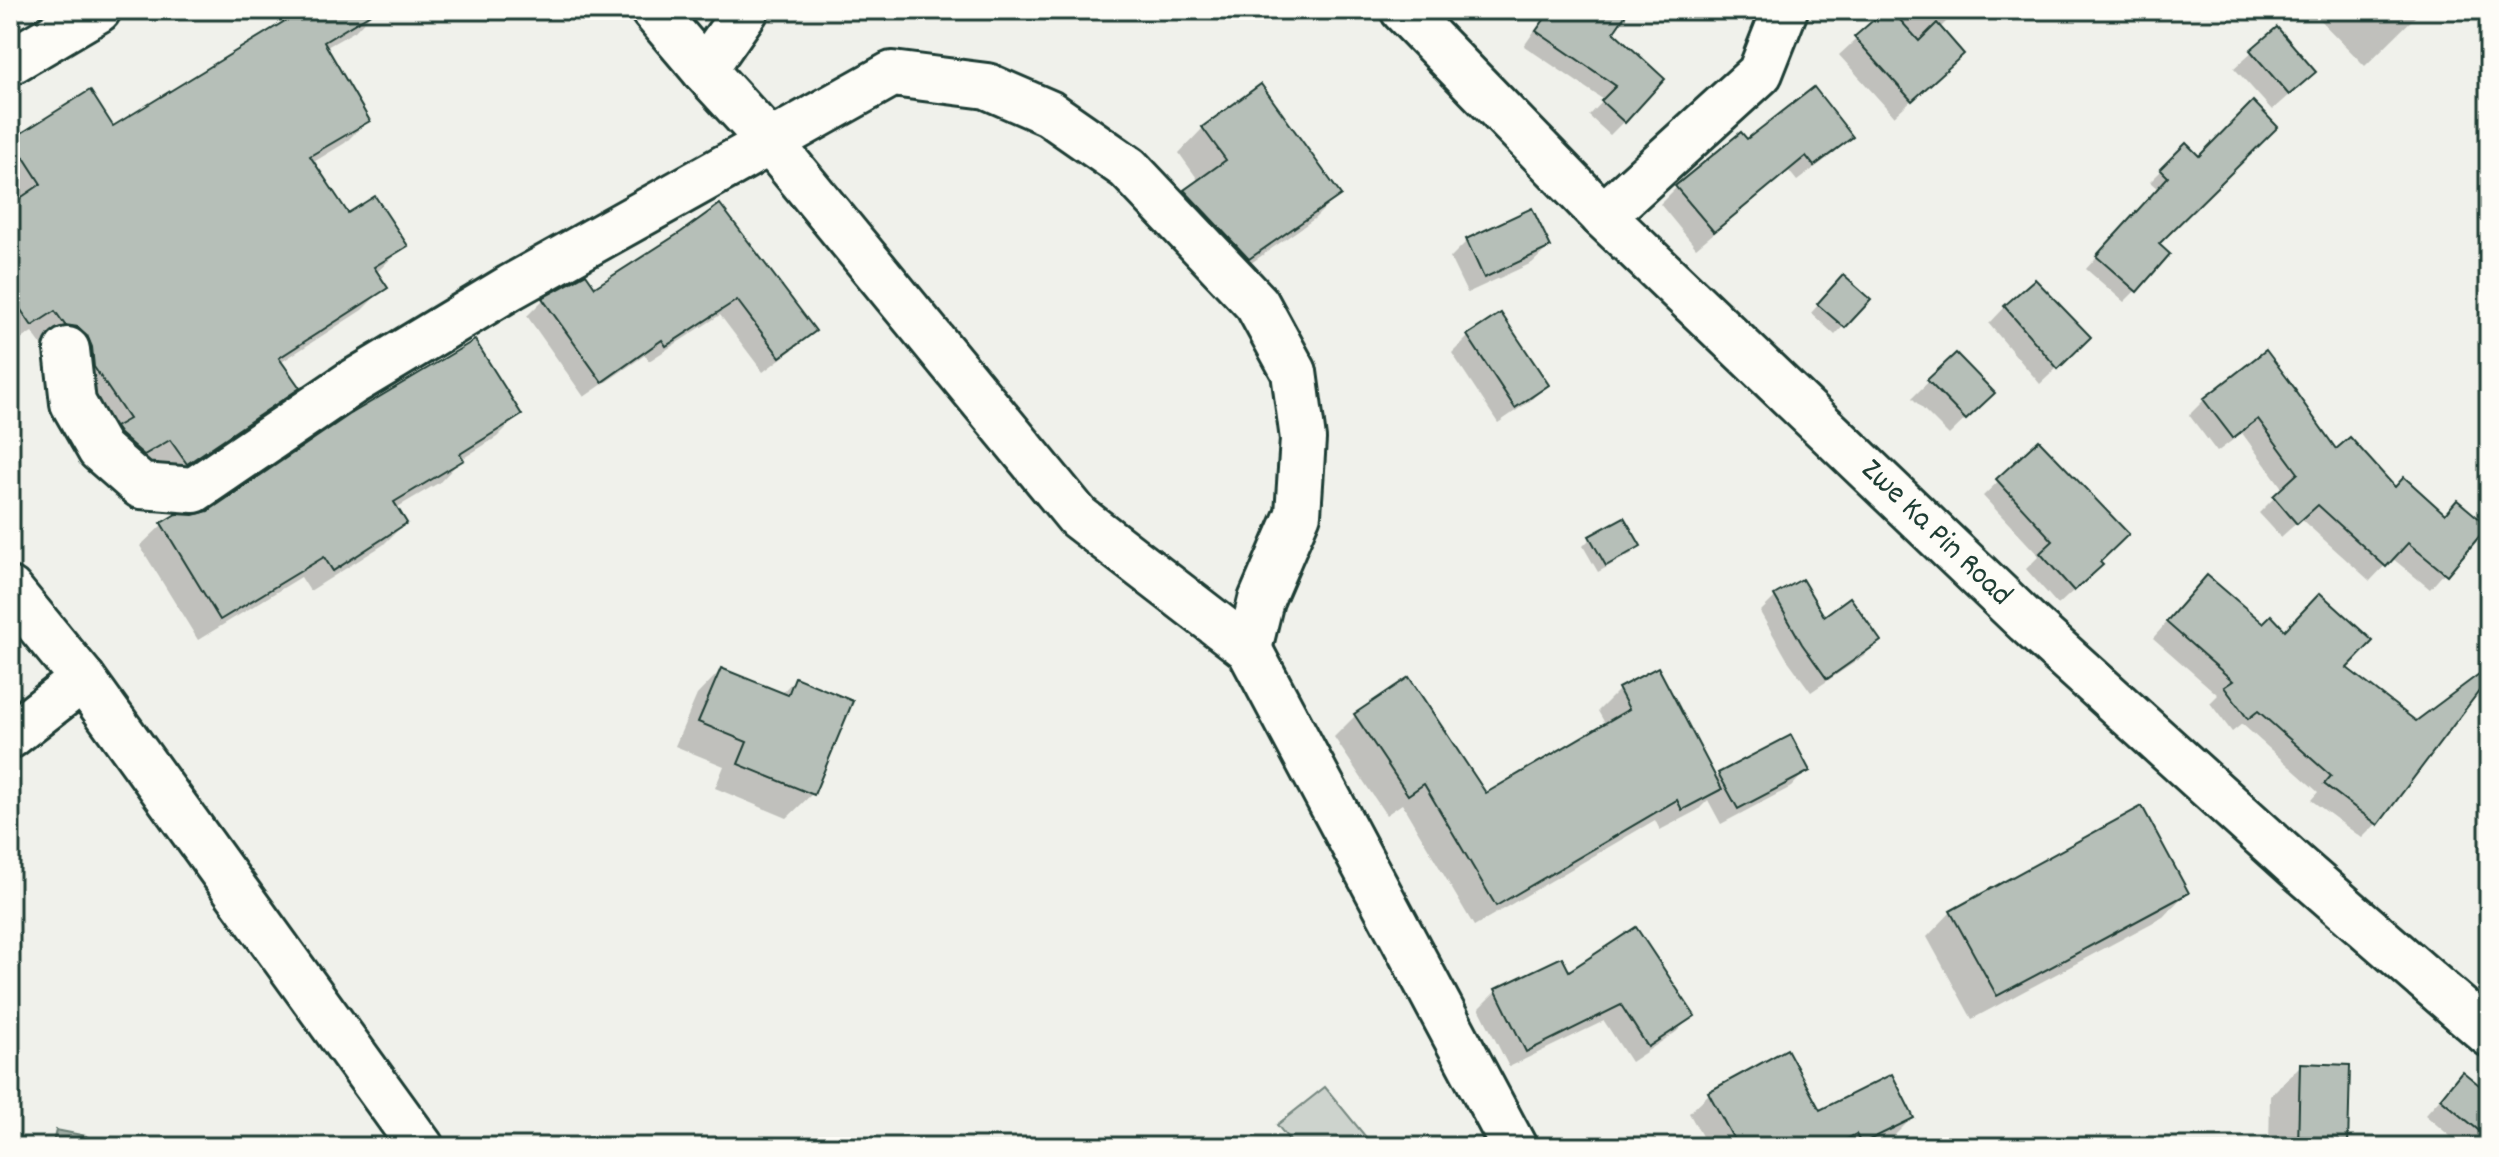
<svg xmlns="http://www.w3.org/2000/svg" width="2499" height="1157" font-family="Dekko,sans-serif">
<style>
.green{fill:#cdd3cd;stroke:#768880;stroke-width:2}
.water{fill:#9faca4;stroke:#6c8077;stroke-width:2}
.shadow{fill:#0003}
.building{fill:#b6bfb8;stroke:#1f3d34;stroke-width:2}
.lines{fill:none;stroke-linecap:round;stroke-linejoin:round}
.minor-casing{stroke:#1f3d34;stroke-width:50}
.primary-casing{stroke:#1f3d34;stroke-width:50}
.minor{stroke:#fdfcf7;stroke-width:44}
.primary{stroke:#fdfcf7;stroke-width:44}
.labels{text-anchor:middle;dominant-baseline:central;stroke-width:6;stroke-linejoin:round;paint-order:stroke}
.street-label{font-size:32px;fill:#1f3d34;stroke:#fdfcf7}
</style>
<rect width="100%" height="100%" fill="#f0f1eb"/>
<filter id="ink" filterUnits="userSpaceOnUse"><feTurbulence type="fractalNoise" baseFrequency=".0125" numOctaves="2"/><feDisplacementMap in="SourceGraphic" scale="16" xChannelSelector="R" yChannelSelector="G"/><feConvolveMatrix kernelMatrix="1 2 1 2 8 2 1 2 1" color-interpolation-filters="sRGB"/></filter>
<g filter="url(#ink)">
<polygon class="green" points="1325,1087 1374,1147 1295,1147 1277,1125"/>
<polygon class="water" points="56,1130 86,1136 102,1147 52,1147"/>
<g class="shadow">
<polygon points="307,10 375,10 355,31 325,48 368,120 345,143 312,163 347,216 405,245 376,273 385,287 362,310 280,363 297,388 275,410 163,485 147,461 120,477 55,349 43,347 32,332 10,346 10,207 16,203 10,193 10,144 89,92 112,129"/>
<polygon points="1549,10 1611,10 1611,32 1624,121 1610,135 1589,116 1604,100 1524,46"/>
<polygon points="1669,10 1686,10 1677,18"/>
<polygon points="1888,10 1958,10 1939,29 1945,70 1894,116 1839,55"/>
<polygon points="2310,10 2422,10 2365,66"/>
<polygon points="2276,30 2314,72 2272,110 2234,68"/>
<polygon points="1203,128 1338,195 1314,219 1224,282 1161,216 1185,192 1199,181 1179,153"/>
<polygon points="1741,135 1747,142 1850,136 1834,153 1797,181 1789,171 1696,248 1660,204 1676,188"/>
<polygon points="2186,146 2156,245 2136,290 2124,302 2086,269 2158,189 2150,182"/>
<polygon points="1532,210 1549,247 1532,263 1467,293 1450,258 1467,241"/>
<polygon points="682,233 813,331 796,347 763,372 720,315 649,361 645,355 584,397 527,316 543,300 585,276 594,290"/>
<polygon points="1835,286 1868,300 1835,335 1811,313"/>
<polygon points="2005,307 2072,354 2040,384 1989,324"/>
<polygon points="1468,337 1546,385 1530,401 1498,423 1452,353"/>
<polygon points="2266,353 2336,452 2394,489 2444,515 2485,527 2430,589 2392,558 2370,581 2301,519 2281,537 2259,513 2283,489 2242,433 2217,452 2189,415 2204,400"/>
<polygon points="1956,355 1992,393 1949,435 1912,398"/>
<polygon points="519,415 497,437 462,459 440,482 396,508 405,523 383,545 310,591 301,577 198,640 140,546 162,525 176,516 193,517"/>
<polygon points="2039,442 2097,562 2085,580 2058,605 2026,569 2039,556 1983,496"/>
<polygon points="1591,538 1638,546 1631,554 1598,572 1583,546"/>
<polygon points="2193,593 2263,626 2285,632 2416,723 2486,678 2376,824 2362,838 2311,800 2318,792 2242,724 2232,732 2210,703 2218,695 2153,638"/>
<polygon points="1775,597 1823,619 1878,641 1864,656 1811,692 1787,659 1760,612"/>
<polygon points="721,670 781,694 795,679 812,794 787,818 715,788 724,766 675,746 697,695"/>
<polygon points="1620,689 1714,780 1720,774 1807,770 1791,787 1721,824 1708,800 1698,810 1660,830 1655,820 1474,926 1402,804 1386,815 1334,737 1355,716 1485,796 1606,725 1598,711"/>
<polygon points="2187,892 2163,917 1972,1019 1927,937 1951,912"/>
<polygon points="1568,974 1693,1015 1676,1032 1631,1062 1604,1021 1509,1067 1479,1008 1496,991"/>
<polygon points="2301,1065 2346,1147 2269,1147 2270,1096"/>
<polygon points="2463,1073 2489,1096 2489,1147 2463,1147 2425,1115"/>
<polygon points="1709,1094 1820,1112 1912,1118 1892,1138 1872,1147 1708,1147 1689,1113"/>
</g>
<g class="building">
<polygon points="303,10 377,10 324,42 370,121 310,156 348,213 375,196 408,246 374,267 388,288 279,358 300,388 187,464 170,440 144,455 120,434 115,427 129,419 94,367 92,347 87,335 78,327 65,325 55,311 32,326 10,294 10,205 41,184 12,139 90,90 113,126"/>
<polygon points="1551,10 1629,10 1614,32 1665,79 1625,123 1601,101 1616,86 1536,31"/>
<polygon points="1885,10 1891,10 1919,41 1937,23 1964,54 1912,101 1854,37"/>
<polygon points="2277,27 2316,72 2289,95 2250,50"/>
<polygon points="1261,84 1341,195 1249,259 1184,190 1226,160 1202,127"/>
<polygon points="1814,87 1853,137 1814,166 1806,156 1714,232 1675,186 1741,132 1747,139"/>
<polygon points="2253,101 2278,127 2159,244 2170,254 2137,292 2096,256 2168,177 2160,169 2186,143 2199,156"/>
<polygon points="720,204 816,331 780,357 737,300 666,346 662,340 602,382 542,298 586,274 595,287 681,232"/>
<polygon points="1532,208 1551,247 1484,278 1466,239"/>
<polygon points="1843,275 1871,300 1845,328 1817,304"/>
<polygon points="2035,279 2091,337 2058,369 2004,306"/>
<polygon points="1501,313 1549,385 1515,408 1467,335"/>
<polygon points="475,340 522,415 460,454 464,460 394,502 407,523 333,571 324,557 220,620 161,523 176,514 193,515 208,511 349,415"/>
<polygon points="2266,350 2296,390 2295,391 2336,449 2350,437 2395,487 2404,477 2445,514 2457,500 2488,526 2447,575 2408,543 2386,567 2318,505 2297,524 2273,496 2298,473 2258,419 2233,438 2203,399"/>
<polygon points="1956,353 1995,393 1966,420 1927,380"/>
<polygon points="2039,440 2129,534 2100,562 2103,565 2074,591 2040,553 2053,541 1996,479"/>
<polygon points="1624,517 1641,546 1606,566 1589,536"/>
<polygon points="2207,575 2263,623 2271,615 2285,630 2320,593 2373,641 2347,668 2416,721 2483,671 2489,678 2378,825 2324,784 2331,776 2258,711 2248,719 2224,687 2233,681 2166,622"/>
<polygon points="1802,579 1824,616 1850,597 1881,641 1827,679 1802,644 1774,595"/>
<polygon points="1658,667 1722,789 1682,810 1677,800 1496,906 1424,784 1408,795 1354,714 1409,677 1486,793 1629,709 1618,688"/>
<polygon points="721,668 788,695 795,677 853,701 814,795 738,764 747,742 698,722"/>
<polygon points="1791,735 1810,771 1738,809 1718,773"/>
<polygon points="2142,806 2189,893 1997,996 1950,911"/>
<polygon points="1636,927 1695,1016 1648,1047 1621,1005 1526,1052 1495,989 1562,957 1569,971"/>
<polygon points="1787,1049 1820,1110 1892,1074 1914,1118 1861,1144 1856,1134 1832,1147 1738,1147 1708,1092"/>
<polygon points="2300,1063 2350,1065 2348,1147 2298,1147"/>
<polygon points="2462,1071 2489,1093 2489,1139 2440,1098"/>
</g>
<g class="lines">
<defs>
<g id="minor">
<polyline points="653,10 704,70 771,143 1078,517 1249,649 1514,1147"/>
<polyline points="1403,10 1603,216 2027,622 2295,865 2489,1034"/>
<polyline points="704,70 746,10"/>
<polyline points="1603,216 1760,73 1785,10"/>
<polyline points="67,350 73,403 100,450 141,486 194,490 350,384 511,287 892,74 987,86 1049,113 1128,168 1257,304 1294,372 1303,439 1298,514 1261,600 1249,649"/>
<polyline points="10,590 83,679 421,1147"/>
<polyline points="10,736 83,679"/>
</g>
<polyline id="primary" points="10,62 98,10"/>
</defs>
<use href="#minor" class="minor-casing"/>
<use href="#primary" class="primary-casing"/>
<use href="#minor" class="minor"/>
<use href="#primary" class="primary"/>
</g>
</g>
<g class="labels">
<g class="street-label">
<text transform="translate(1935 534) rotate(44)">Zwe Ka Pin Road</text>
</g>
</g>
<rect width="2499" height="1157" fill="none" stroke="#fdfcf7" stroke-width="40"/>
<rect x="20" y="20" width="2459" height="1117" fill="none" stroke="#1f3d34" stroke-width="3" filter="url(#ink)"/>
</svg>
